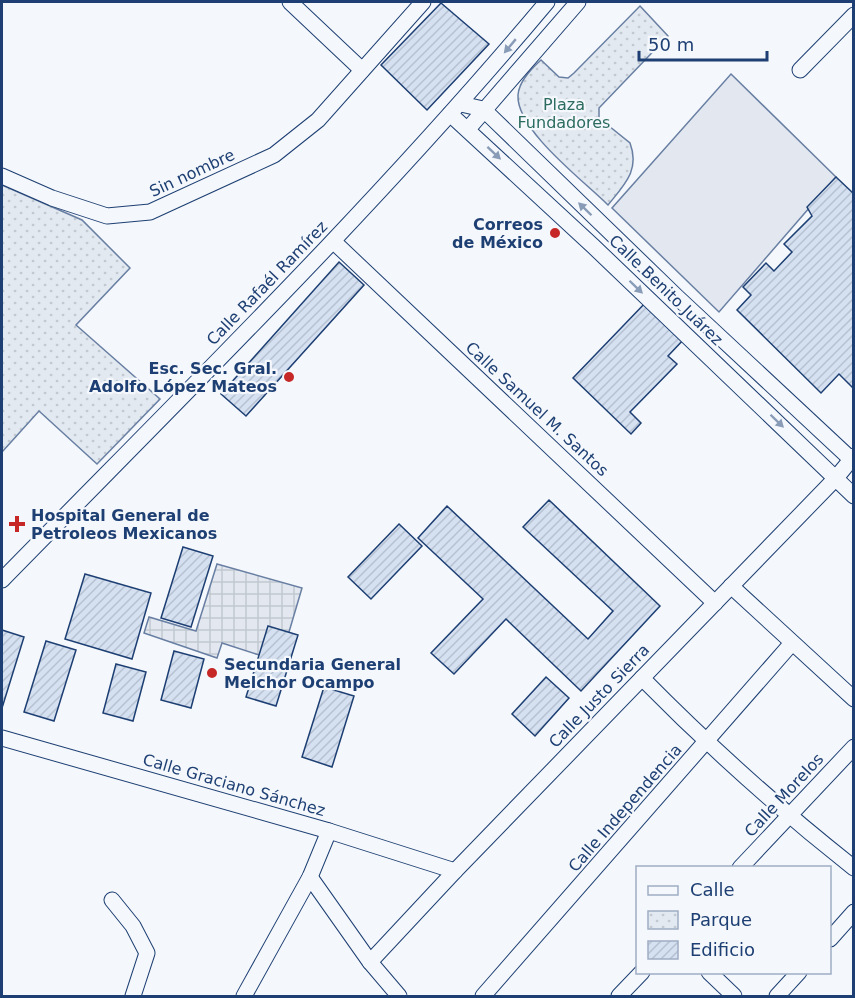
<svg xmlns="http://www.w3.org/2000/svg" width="855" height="998" font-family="'DejaVu Sans',sans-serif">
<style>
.park{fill:url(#park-dots);stroke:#687fa3;stroke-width:1.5}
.parking{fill:#e3e8f0;stroke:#687fa3;stroke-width:1.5}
.plaza{fill:url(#plaza-grid);stroke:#687fa3;stroke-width:1.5}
.building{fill:url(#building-hatch);stroke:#1d3f73;stroke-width:1.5}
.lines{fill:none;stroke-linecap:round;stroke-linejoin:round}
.street-casing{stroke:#1d3f73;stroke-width:17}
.street{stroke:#f4f7fb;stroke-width:15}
.oneway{fill:#889bb7}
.poi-dot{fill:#c62828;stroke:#f4f7fb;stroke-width:2}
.labels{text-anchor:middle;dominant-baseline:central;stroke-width:4.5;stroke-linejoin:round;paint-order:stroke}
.park-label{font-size:16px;fill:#2c6c60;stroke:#f4f7fb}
.street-label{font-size:16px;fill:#1d3f73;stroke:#f4f7fb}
.poi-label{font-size:16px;font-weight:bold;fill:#1d3f73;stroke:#f4f7fb;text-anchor:end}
</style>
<defs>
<pattern id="park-dots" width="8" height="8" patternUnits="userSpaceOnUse" patternTransform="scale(1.5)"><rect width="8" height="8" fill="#e3e9f0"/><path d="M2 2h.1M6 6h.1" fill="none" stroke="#c2c9d1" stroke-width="1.8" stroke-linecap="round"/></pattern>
<pattern id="plaza-grid" width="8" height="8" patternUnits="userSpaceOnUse" patternTransform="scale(1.5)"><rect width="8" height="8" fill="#e3e8f0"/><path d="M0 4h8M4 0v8" fill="none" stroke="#c2c8d1"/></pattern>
<pattern id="building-hatch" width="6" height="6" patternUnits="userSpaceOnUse" patternTransform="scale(1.5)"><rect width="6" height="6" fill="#d5e0f0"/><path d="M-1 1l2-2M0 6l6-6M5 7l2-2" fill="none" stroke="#b6c1d1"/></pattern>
</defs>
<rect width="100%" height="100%" fill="#f4f7fb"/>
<g class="park">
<path d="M640 6 668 36 599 108V118L630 143C640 170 625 184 608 205 584 181 516 130 518 95 519 81 531 69 541 60L559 77 568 78 574 73Z"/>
<polygon points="2,185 82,220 130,268 76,325 160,399 97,464 39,411 2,452"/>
</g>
<polygon class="parking" points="731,74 836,177 719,312 612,208"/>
<polygon class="plaza" points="217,564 302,588 289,632 259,655 222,643 217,658 144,633 149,617 196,631"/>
<g class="building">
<polygon points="441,3 489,44 427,110 381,65"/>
<polygon points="836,177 854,194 854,385 852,387 839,374 821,393 737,310 751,295 743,287 766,263 774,271 792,252 784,244 812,216 807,207"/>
<polygon points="339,262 364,285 246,416 221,394"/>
<polygon points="647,301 685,338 668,356 677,364 630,412 641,423 631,434 573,378"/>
<polygon points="549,500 660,606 581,691 506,619 454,674 431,653 483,599 418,538 447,506 588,639 613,611 523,527"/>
<polygon points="399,524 422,546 371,599 348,577"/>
<polygon points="183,547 213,556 191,627 161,618"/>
<polygon points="85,574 151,593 132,659 65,639"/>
<polygon points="268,626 298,635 276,706 246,697"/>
<polygon points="2,630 24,637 2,708"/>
<polygon points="46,641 76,650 54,721 24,712"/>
<polygon points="174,651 204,659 191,708 161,700"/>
<polygon points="116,664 146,672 133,721 103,713"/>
<polygon points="546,677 569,698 535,736 512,714"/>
<polygon points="324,687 354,696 332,767 302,757"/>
</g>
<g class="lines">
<defs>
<g id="street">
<polyline points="290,2 362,70"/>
<polyline points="800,70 854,15"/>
<polyline points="461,104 483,109 677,297 854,462"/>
<polyline points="450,114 593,246 854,496"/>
<polyline points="468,129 578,2"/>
<polyline points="2,176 52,198 107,216 150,212 274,155 318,120 423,2"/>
<polyline points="334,242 715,603"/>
<path d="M2 580C187 391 377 205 547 2"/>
<polyline points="731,586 854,699"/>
<path d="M642 678C709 746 779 809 854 868"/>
<polyline points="2,738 329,831 455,871"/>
<polyline points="740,868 854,747"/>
<polyline points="310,877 370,962 399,996"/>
<polyline points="112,900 133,926 147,953 133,996"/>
<polyline points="830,939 854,912"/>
<polyline points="370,962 455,871 836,478 854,456"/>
<polyline points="709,972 734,996"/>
<polyline points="244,996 310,877 329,831"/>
<polyline points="483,996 792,643"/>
<polyline points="619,996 642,972"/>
<polyline points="777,996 799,972"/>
</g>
</defs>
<use href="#street" class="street-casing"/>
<use href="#street" class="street"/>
</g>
<defs><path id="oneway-solid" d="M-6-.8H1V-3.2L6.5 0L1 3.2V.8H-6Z" transform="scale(1.5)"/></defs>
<g class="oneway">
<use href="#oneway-solid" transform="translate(510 46) rotate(130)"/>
<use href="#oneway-solid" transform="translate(494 153) rotate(43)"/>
<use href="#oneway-solid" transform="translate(585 209) rotate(-136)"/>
<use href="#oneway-solid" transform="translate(636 287) rotate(44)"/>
<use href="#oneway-solid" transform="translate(777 421) rotate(44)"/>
</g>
<g class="poi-dot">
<circle cx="555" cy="233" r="6"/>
<circle cx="289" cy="377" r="6"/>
<path d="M14 515h6v6h6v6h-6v6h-6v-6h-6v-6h6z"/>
<circle cx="212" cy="673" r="6"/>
</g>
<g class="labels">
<g class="park-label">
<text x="564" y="104">Plaza<tspan x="564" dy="18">Fundadores</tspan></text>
</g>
<g class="street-label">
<text transform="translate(192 173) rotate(-25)">Sin nombre</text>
<text transform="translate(267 283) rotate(-46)">Calle Rafaél Ramírez</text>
<text transform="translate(666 290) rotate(44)">Calle Benito Juárez</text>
<text transform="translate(537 409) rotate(43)">Calle Samuel M. Santos</text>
<text transform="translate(599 696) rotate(-46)">Calle Justo Sierra</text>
<text transform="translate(234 785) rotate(16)">Calle Graciano Sánchez</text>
<text transform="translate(784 795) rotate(-47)">Calle Morelos</text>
<text transform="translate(625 808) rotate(-49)">Calle Independencia</text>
</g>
<g class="poi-label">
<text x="543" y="224">Correos<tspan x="543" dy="18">de México</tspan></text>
<text x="277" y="368">Esc. Sec. Gral.<tspan x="277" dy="18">Adolfo López Mateos</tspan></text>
<text x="31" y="515" text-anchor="start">Hospital General de<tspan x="31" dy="18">Petroleos Mexicanos</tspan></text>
<text x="224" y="664" text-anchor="start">Secundaria General<tspan x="224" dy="18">Melchor Ocampo</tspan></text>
</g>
</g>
<rect width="855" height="998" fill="none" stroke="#1d3f73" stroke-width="6"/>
<rect x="636" y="866" width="195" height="108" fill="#f4f7fb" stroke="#9eadc5" stroke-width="1.5"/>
<rect x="648" y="886" width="30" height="9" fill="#f4f7fb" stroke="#9eadc5" stroke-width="1.5"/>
<text x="690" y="896" font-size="18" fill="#1d3f73">Calle</text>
<rect x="648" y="911" width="30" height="18" fill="url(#park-dots)" stroke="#9eadc5" stroke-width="1.5"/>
<text x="690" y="926" font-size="18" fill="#1d3f73">Parque</text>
<rect x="648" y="941" width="30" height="18" fill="url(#building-hatch)" stroke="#9eadc5" stroke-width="1.5"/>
<text x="690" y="956" font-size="18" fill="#1d3f73">Edificio</text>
<path d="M639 51v9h128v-9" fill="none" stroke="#1d3f73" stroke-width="3"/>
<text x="648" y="51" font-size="18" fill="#1d3f73" stroke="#f4f7fb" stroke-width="4.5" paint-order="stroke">50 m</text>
</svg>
